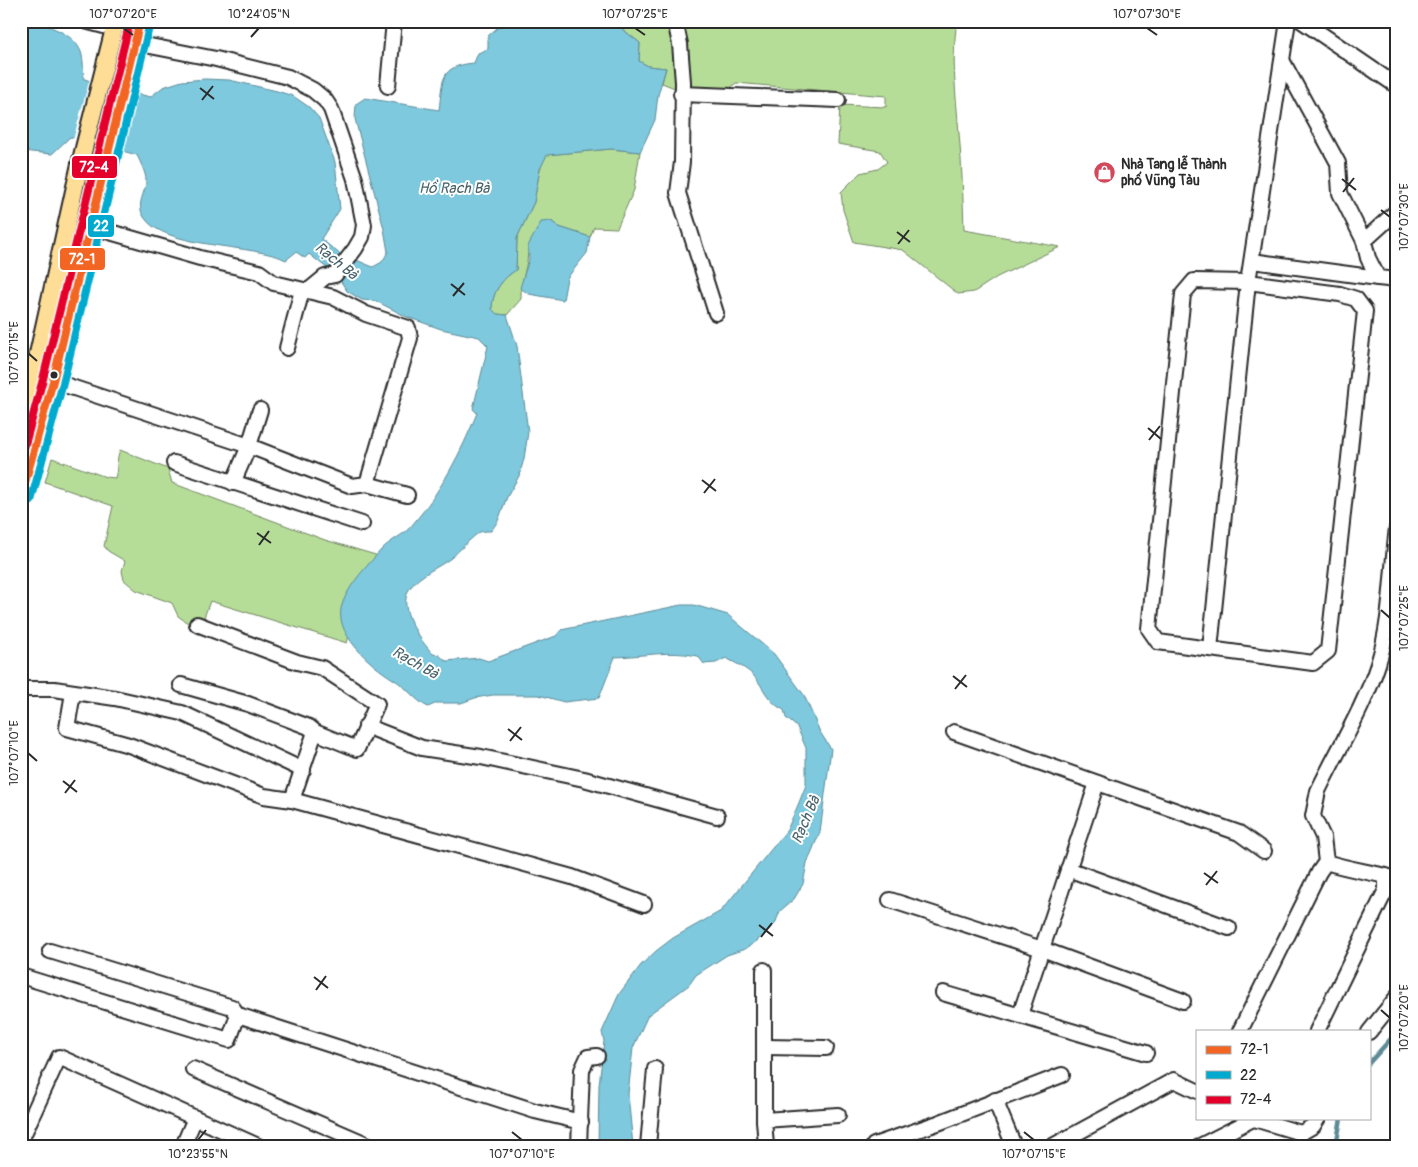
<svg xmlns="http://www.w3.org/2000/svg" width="1418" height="1167" font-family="Pangolin,sans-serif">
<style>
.green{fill:#b6dd98;stroke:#708462}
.water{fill:#7ec9de;stroke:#5d8a96}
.pier{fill:#fff}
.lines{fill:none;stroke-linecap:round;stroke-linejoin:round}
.stream{stroke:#5d8a96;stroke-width:4.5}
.minor-casing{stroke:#2b2b2b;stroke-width:18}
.major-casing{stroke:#2b2b2b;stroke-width:20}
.minor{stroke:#fff;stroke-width:14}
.major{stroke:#fedd96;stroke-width:16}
.bus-1-casing{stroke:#fff;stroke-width:11}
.bus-2-casing{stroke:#fff;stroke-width:11}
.bus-3-casing{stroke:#fff;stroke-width:11}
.bus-1{stroke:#f26522;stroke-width:8}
.bus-2{stroke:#00a9ce;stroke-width:8}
.bus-3{stroke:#e4002b;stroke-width:8}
.ticks{fill:none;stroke:#2b2b2b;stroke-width:2}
.bus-dot{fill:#2b2b2b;stroke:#fff;stroke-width:2}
.labels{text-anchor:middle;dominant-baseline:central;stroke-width:4;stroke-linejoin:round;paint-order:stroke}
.poi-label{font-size:14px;font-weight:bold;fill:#2b2b2b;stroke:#fff;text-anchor:start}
.water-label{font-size:15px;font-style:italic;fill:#48626a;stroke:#fff}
.line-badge{stroke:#fff;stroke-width:2}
.badge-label{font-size:14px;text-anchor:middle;font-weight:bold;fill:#fff}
.neatline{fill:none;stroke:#2b2b2b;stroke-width:2}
.ticks-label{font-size:12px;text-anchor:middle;fill:#2b2b2b}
</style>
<rect width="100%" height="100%" fill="#fff"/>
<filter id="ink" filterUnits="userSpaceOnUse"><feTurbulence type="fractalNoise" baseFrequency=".02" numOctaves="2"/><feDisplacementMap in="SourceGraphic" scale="10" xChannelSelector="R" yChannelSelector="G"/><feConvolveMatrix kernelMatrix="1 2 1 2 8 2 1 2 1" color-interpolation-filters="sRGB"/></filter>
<g filter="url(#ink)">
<g class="green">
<path d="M612 21H957C951 59 956 95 959 133 962 166 963 198 964 230L1060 247 997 277 974 292 958 294 903 250 854 242 843 210 841 192 860 173 878 169 887 162 880 151 838 144 840 105 886 107V96L736 83 713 103 662 83 666 68 648 66 639 61 640 43Z"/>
<path d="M611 149 640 152 634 190 617 228 594 227 590 237 559 227 551 221 528 246C529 265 520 280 521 299L507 315 497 314 492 309C492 292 502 279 516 270L517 238 534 202 540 169 546 155Z"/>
<path d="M120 450 168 469 172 483 325 540 389 559 355 613 347 643 210 601 199 631 178 616 172 603 136 590 124 580 122 571 125 561 108 551 104 546 113 506 45 482 52 458 106 477 115 478C118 468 116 459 120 450Z"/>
</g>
<g class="water">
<path d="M21 21C40 21 74 32 81 52 84 60 83 71 84 79L150 97 163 87 182 81 205 79 229 80 277 91 293 96 309 107 319 118 335 162 340 209 321 239 341 255 328 269 309 254 305 258 296 252 286 260C256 244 163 249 144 217 135 203 146 194 146 180 146 173 140 162 137 155L70 137 52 154 21 151Z"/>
<path d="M514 21H612L640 43 639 61 648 66 666 68 658 95 655 120 640 152 611 149 547 155 540 169 534 202 517 238 516 270C502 279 492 292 492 309L497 314 507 315 517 346 528 432 524 459 519 476 507 497 498 521 491 531C488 531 483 531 480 532 474 535 458 552 451 558 438 568 420 574 410 588 396 607 420 640 433 654L439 655 446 661 479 658 488 661 556 636 561 630 681 605H694L728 615 774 654 804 695 820 732 831 749 820 832 807 863 803 884 794 899 780 911 775 924 757 941 745 949 727 955 696 975 689 985 648 1015 633 1048 628 1094 633 1146H598L599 1085 604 1041 602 1032 619 994 641 965 656 951 673 938 721 911 787 830 798 805 806 785V748L797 727 786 718 784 710C767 702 764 687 753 675 746 668 735 663 726 658L716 663 704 664 698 656C668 650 645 656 615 657L599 698 564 702 539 695H493L475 698 461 703H437L428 707C414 700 407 687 393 679 372 666 330 632 343 602 350 583 368 565 381 550 390 540 405 535 413 524 441 491 461 453 477 413L473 409 488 346 479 337 441 329 407 317 376 301 362 300 347 291 338 277 354 259 373 267 382 262 388 252 384 229 355 119 356 104 365 98 439 110C443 80 439 66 474 63L478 53 488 49V36L497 28Z"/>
<polygon points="551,221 559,227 590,237 587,253 567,278 563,300 529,294 520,288 529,259 528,246 541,222"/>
</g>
<polygon class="pier" points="90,78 133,90 116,152 73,140"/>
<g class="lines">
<g class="stream">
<polyline points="1369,1063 1397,1032"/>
<polyline points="1336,1146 1341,1118"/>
</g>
<defs>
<g id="minor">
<polyline points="85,21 115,29"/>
<polyline points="675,21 680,44 683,82 682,162 678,193 716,313"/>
<polyline points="1302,21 1397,86"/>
<polyline points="135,43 216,59 288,77 313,90 325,100 331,109 355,179 364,225 362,237 355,249 335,275 325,277 308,291"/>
<polyline points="1283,62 1338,163 1340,193 1364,241 1368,258 1378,278 1397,280"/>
<polyline points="388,86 394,21"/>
<polyline points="681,94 838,100"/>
<polyline points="89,226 200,258 259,272 274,283 333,297 366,314 408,328 410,338 367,484"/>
<polyline points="1364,241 1397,211"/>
<polyline points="1252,261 1378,278"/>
<polygon points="1194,281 1248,282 1340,294 1356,299 1365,311 1328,651 1313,663 1158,642 1149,629 1183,294"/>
<polyline points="287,348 302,290"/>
<polyline points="21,364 53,381 249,446 352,486 367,484 407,495"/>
<polyline points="174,463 362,524"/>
<polyline points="233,483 249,446 260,410"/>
<polyline points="1210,649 1248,282 1288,21"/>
<polyline points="181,685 248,704 309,727 315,732 357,749 377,704 322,668 297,662 197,624"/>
<polyline points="21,689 54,689 115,698 182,713 303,770"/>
<polyline points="73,693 67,728 129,745 264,796 292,800 572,877 644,904"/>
<polyline points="366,726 422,748 481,757 584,779 717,816"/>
<polyline points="954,732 1239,833 1264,851"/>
<polyline points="292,800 315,732"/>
<path d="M1326 862C1350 870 1373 872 1397 879"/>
<polyline points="1068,869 1229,928"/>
<polyline points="890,900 1042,949 1183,1001"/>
<polyline points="21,976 229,1040 238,1015 232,1007 50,951"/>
<polyline points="943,993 1146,1053"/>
<polyline points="238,1015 535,1111 581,1122"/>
<polyline points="1020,1015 1097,783"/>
<path d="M1240 1031 1319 872 1326 862 1323 837 1313 816 1318 791C1338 749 1364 708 1378 664 1392 620 1391 573 1397 528"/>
<polyline points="1317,1031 1380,902 1386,890 1386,876"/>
<polyline points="1369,1032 1397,997"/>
<polyline points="764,1047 826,1048"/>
<polyline points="193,1069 371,1146"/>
<polyline points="995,1100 1014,1146"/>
<polyline points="1251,1118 1301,1133 1313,1126 1318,1118"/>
<polyline points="764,1120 764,970"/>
<polyline points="21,1140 59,1057 258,1146"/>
<polyline points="874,1145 938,1123 1062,1075"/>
<polyline points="183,1146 195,1118"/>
<polyline points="579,1146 582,1070 588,1057 597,1056"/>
<polyline points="648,1146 655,1069"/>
<polyline points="766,1146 764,1120 838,1115"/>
<polyline points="1053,1146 1174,1080 1197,1091"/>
<polyline points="1200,1146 1253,1119"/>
</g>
<g id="major">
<polyline points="21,431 80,164 116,21"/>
<polyline points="21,498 53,381 140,21"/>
</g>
</defs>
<use href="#minor" class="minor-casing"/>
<use href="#major" class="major-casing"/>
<use href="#minor" class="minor"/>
<use href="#major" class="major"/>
<defs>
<polyline id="bus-1" points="21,497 53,381 140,21"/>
<polyline id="bus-2" points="31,501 63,383 150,23"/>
<polyline id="bus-3" points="21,459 43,379 130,21"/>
</defs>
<use href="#bus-1" class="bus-1-casing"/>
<use href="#bus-2" class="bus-2-casing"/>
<use href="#bus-3" class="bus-3-casing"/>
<use href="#bus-1" class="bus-1"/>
<use href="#bus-2" class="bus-2"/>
<use href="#bus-3" class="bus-3"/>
</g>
</g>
<path class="ticks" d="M123 28 133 35M635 28 645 35M1147 28 1157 35M251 37 259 28M200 88 214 99M202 100 213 86M1342 179 1356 190M1343 192 1354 178M1381 210 1390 217M897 232 910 242M898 244 909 230M451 284 465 295M453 296 464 283M28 353 37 361M1148 428 1161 439M1149 440 1160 426M702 480 716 491M704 493 715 479M257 533 271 543M259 545 269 531M1381 610 1390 618M953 676 967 687M955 689 966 675M508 729 522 740M510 741 521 727M28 753 37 761M63 781 77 792M65 793 75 780M1204 873 1218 883M1206 885 1217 871M759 925 773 936M761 937 772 923M314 977 328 988M316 990 326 976M1381 1010 1390 1018M512 1132 522 1140M1024 1132 1034 1140M198 1140 206 1130"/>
<defs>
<symbol id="shop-disc" viewBox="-11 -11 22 22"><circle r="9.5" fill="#d1495b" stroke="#fff"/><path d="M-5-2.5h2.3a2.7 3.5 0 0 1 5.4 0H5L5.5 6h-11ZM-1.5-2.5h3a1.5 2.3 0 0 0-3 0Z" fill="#fff"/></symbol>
</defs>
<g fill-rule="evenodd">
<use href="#shop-disc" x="1092" y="160" width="25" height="25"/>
</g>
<circle class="bus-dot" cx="54" cy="375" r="4.5"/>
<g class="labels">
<g class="poi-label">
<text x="1121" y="164">Nhà Tang lễ Thành<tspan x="1121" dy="16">phố Vũng Tàu</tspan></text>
</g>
<g class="water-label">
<text x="454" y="188">Hồ Rạch Bà</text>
<text transform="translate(336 261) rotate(39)">Rạch Bà</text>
<text transform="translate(415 663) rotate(30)">Rạch Bà</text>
<text transform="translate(806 820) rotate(-67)">Rạch Bà</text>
</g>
</g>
<g class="line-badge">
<rect x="71" y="155" width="47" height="24" rx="5" fill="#e4002b"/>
<rect x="87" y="214" width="28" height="24" rx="5" fill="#00a9ce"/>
<rect x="59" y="247" width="47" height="24" rx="5" fill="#f26522"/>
</g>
<g class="badge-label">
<text x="94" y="172">72-4</text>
<text x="101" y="231">22</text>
<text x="82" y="264">72-1</text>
</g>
<rect width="1418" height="1167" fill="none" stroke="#fff" stroke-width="55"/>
<rect x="1196" y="1030" width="175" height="90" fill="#ffffff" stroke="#aaaaaa"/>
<rect x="1206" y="1046" width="25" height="8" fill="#f26522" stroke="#aaaaaa"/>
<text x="1240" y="1054" font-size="15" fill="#2b2b2b">72-1</text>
<rect x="1206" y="1071" width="25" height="8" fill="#00a9ce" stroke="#aaaaaa"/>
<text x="1240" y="1080" font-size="15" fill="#2b2b2b">22</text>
<rect x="1206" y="1096" width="25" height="8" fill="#e4002b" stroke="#aaaaaa"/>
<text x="1240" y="1104" font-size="15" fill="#2b2b2b">72-4</text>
<rect x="28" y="28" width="1362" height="1112" class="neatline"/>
<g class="ticks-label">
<text x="123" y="18">107°07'20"E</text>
<text x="259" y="18">10°24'05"N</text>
<text x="635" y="18">107°07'25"E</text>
<text x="1147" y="18">107°07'30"E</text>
<text transform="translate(1404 217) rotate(-90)" y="4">107°07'30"E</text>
<text transform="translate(14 353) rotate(-90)" y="4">107°07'15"E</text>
<text transform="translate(1404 618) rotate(-90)" y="4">107°07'25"E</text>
<text transform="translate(14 753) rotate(-90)" y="4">107°07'10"E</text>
<text transform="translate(1404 1018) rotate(-90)" y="4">107°07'20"E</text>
<text x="198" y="1158">10°23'55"N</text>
<text x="522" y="1158">107°07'10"E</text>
<text x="1034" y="1158">107°07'15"E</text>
</g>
</svg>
